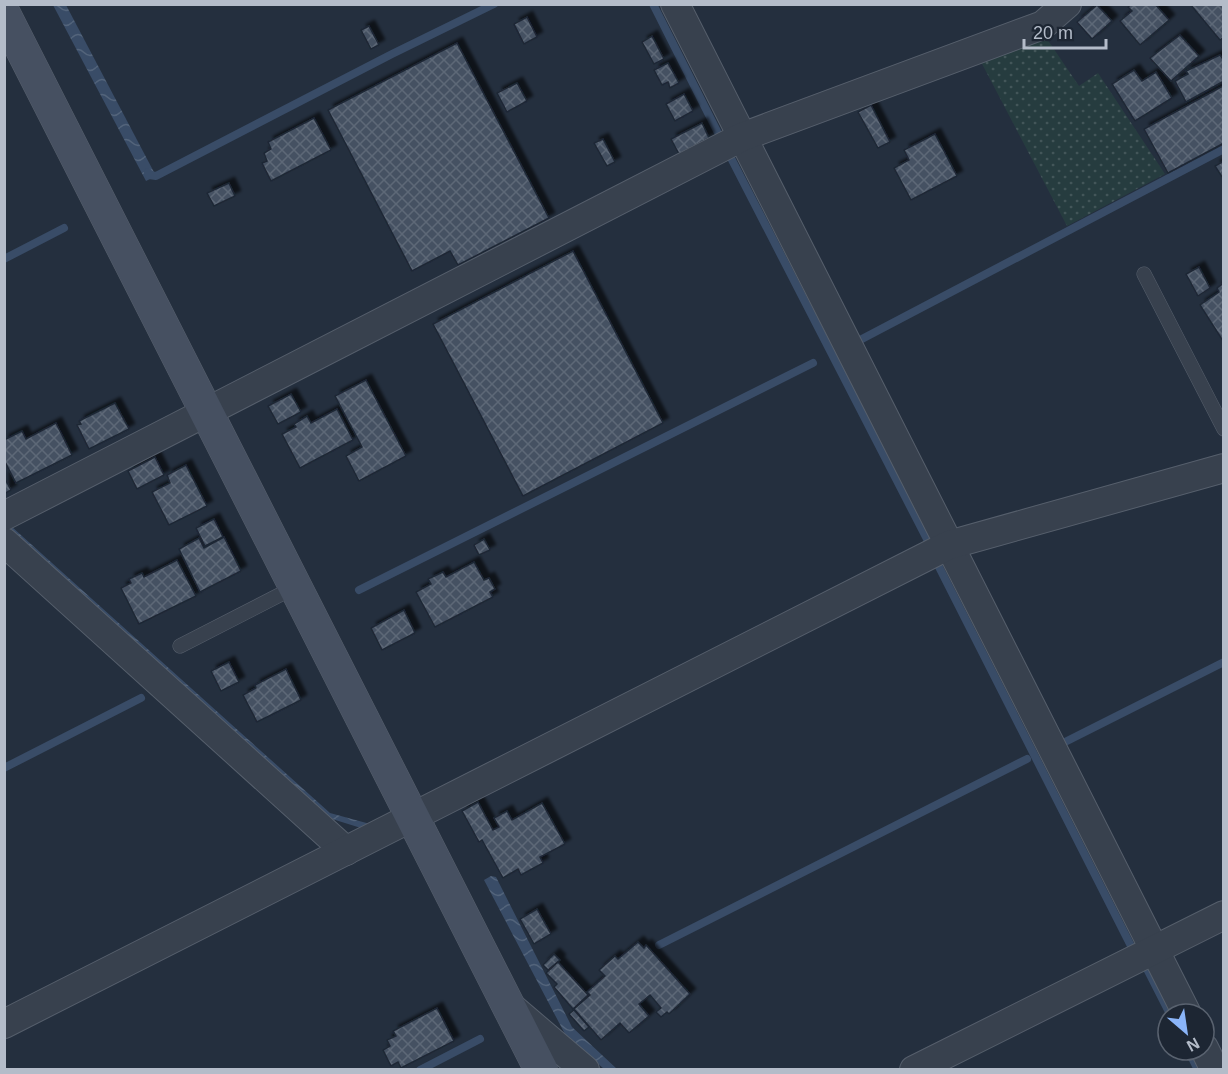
<svg xmlns="http://www.w3.org/2000/svg" width="1228" height="1074" font-family="Arial,sans-serif">
<style>
.grass{fill:url(#grass-dots)}
.water{fill:url(#water-waves)}
.lines{fill:none;stroke-linecap:round;stroke-linejoin:round}
.stream{stroke:#394c67;stroke-width:8}
.building{fill:url(#building-cross-hatch);stroke:#1f2835;stroke-width:1.5;filter:url(#shadow)}
.lane-casing{stroke:#565f6c;stroke-width:15}
.street-casing{stroke:#565f6c;stroke-width:30}
.secondary-casing{stroke:#565f6c;stroke-width:34}
.lane{stroke:#38414e;stroke-width:14}
.street{stroke:#38414e;stroke-width:28}
.secondary{stroke:#465061;stroke-width:33}
</style>
<defs>
<pattern id="grass-dots" width="8" height="8" patternUnits="userSpaceOnUse" patternTransform="scale(1.5)"><rect width="8" height="8" fill="#263c3f"/><path d="M2 2h.1M6 6h.1" fill="none" stroke="#435659" stroke-width="1.8" stroke-linecap="round"/></pattern>
<pattern id="water-waves" width="16" height="10" patternUnits="userSpaceOnUse" patternTransform="scale(1.5)"><rect width="16" height="10" fill="#394c67"/><path d="M0 5q4-4 8 0t8 0" fill="none" stroke="#53647b"/></pattern>
<pattern id="building-cross-hatch" width="8" height="8" patternUnits="userSpaceOnUse" patternTransform="scale(1.5)"><rect width="8" height="8" fill="#455162"/><path d="M0 0l8 8M0 8l8-8" fill="none" stroke="#5d6877"/></pattern>
<filter id="shadow"><feDropShadow dx="5.5" dy="-5.5" stdDeviation="1.5" flood-color="#0009"/></filter>
</defs>
<rect width="100%" height="100%" fill="#242f3e"/>
<polygon class="grass" points="1045,36 1079,86 1098,73 1165,174 1067,226 980,60"/>
<g class="water">
<polygon points="53,5 66,5 156,176 146,181"/>
<polygon points="12,527 330,813 370,824 361,828 329,818 11,537"/>
<polygon points="491,876 496,877 572,1027 617,1069 604,1069 565,1034 484,880"/>
</g>
<g class="lines">
<g class="stream">
<polyline points="653,4 717,131"/>
<polyline points="732,160 929,543"/>
<polyline points="148,172 149,175 156,176 392,54 494,4"/>
<polyline points="4,259 64,228"/>
<polyline points="860,340 1224,149"/>
<polyline points="938,565 1131,946"/>
<polyline points="359,590 813,363"/>
<polyline points="1065,742 1224,662"/>
<polyline points="4,768 141,698"/>
<polyline points="659,945 1027,759"/>
<polyline points="1147,969 1170,1014"/>
<polyline points="1188,1050 1198,1070"/>
<polyline points="420,1070 480,1039"/>
</g>
</g>
<g class="building">
<polygon points="1132,4 1155,4 1169,20 1140,45 1120,21 1132,11 1128,7"/>
<polygon points="1190,4 1224,4 1224,37 1220,40"/>
<polygon points="1097,5 1112,21 1092,39 1077,22"/>
<polygon points="527,17 537,37 524,44 514,24"/>
<polygon points="369,26 379,45 371,49 361,30"/>
<polygon points="1180,35 1199,56 1171,81 1150,58"/>
<polygon points="652,36 664,59 654,64 642,42"/>
<polygon points="457,43 549,218 458,265 450,251 412,271 328,110"/>
<polygon points="1220,55 1224,61 1224,81 1186,102 1175,81 1188,74 1186,71"/>
<polygon points="668,63 679,83 670,88 668,82 662,85 654,70"/>
<polygon points="1134,70 1142,81 1156,72 1172,98 1135,121 1112,84"/>
<polygon points="517,83 527,101 507,112 497,93"/>
<polygon points="1223,86 1224,143 1168,173 1144,129"/>
<polygon points="684,94 693,111 675,121 666,104"/>
<polygon points="871,105 890,142 878,148 858,112"/>
<polygon points="314,118 331,150 271,181 262,163 267,161 264,153 271,149 268,142"/>
<polygon points="702,123 709,138 679,154 671,139"/>
<polygon points="935,134 957,176 911,200 894,168 909,160 904,150"/>
<polygon points="603,139 615,162 607,166 594,143"/>
<polygon points="1224,161 1224,180 1215,166"/>
<polygon points="229,183 235,196 214,206 207,193"/>
<polygon points="573,251 663,423 523,496 433,324"/>
<polygon points="1199,267 1210,288 1198,296 1186,274"/>
<polygon points="1224,283 1224,341 1223,341 1200,305 1219,292 1217,288"/>
<polygon points="366,380 406,456 359,481 346,456 362,447 335,396"/>
<polygon points="291,394 301,412 278,424 268,406"/>
<polygon points="115,403 129,429 89,449 77,425 81,424 79,421"/>
<polygon points="337,409 353,440 300,468 282,434 296,427 294,424 307,416 311,423"/>
<polygon points="56,423 72,455 16,483 4,460 4,440 22,431 26,439"/>
<polygon points="155,457 164,475 137,489 128,471"/>
<polygon points="186,465 207,506 169,525 152,492 170,483 167,475"/>
<polygon points="4,477 11,490 4,494"/>
<polygon points="214,519 223,537 205,546 196,528"/>
<polygon points="224,537 241,571 200,592 179,549 199,538 204,548"/>
<polygon points="484,539 490,550 479,555 474,545"/>
<polygon points="177,560 196,596 139,624 121,588 131,583 129,579 142,573 144,577"/>
<polygon points="474,562 484,580 489,578 495,589 490,592 493,597 435,627 416,592 431,584 428,579 443,572 446,577"/>
<polygon points="404,610 415,633 382,650 371,628"/>
<polygon points="229,662 239,682 221,691 211,671"/>
<polygon points="286,669 301,700 257,722 243,695 256,688 255,685"/>
<polygon points="478,802 493,830 499,827 494,818 507,811 512,820 542,803 565,844 540,857 543,863 521,875 518,869 503,878 482,840 479,842 462,811"/>
<polygon points="537,909 551,934 534,944 520,919"/>
<polygon points="638,942 644,948 646,945 690,994 669,1014 667,1012 661,1017 656,1012 661,1008 650,995 639,1004 649,1016 629,1033 620,1023 601,1040 574,1009 590,995 587,992 605,976 599,970 615,956 618,959"/>
<polygon points="554,954 560,960 548,970 543,965"/>
<polygon points="558,962 588,995 573,1009 554,987 557,984 546,973"/>
<polygon points="437,1008 454,1041 401,1068 398,1062 391,1066 383,1050 390,1046 387,1040 396,1036 393,1031"/>
<polygon points="574,1010 589,1027 584,1031 569,1014"/>
</g>
<g class="lines">
<defs>
<g id="lane">
<polyline points="1144,274 1224,429"/>
<polyline points="180,646 295,587"/>
</g>
<g id="street">
<polyline points="675,4 1187,1014"/>
<polyline points="4,516 742,137 1043,25 1067,4"/>
<polyline points="4,542 346,851"/>
<polyline points="511,1007 585,1070"/>
<polyline points="4,1024 949,545 1224,468"/>
<polyline points="1204,1048 1215,1070"/>
<polyline points="914,1070 1224,915"/>
</g>
<polyline id="secondary" points="4,14 541,1070"/>
</defs>
<use href="#lane" class="lane-casing"/>
<use href="#street" class="street-casing"/>
<use href="#secondary" class="secondary-casing"/>
<use href="#lane" class="lane"/>
<use href="#street" class="street"/>
<use href="#secondary" class="secondary"/>
</g>
<rect width="1228" height="1074" fill="none" stroke="#b4bcc9" stroke-width="12"/>
<g transform="translate(1186 1032) rotate(151)"><circle r="28" fill="#1d2633" stroke="#59626f" stroke-width="1.5"/>
<path d="M0-4.5L10 22L0 15L-10 22Z" fill="#8ab4f8"/>
<text y="-9" font-size="16" font-weight="bold" text-anchor="middle" fill="#b4bcc9">N</text>
</g>
<path d="M1024 39v9h82v-9" fill="none" stroke="#b4bcc9" stroke-width="3"/>
<text x="1033" y="39" font-size="18" fill="#b4bcc9" stroke="#1d2633" stroke-width="4.5" paint-order="stroke">20 m</text>
</svg>
